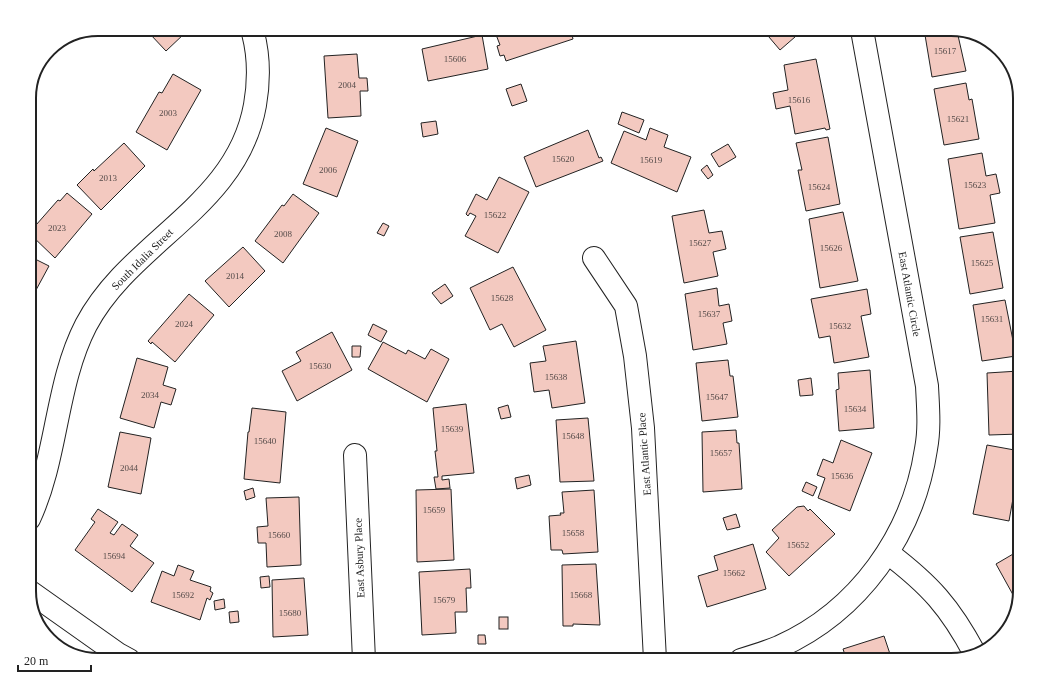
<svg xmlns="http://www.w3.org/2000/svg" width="1049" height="689" font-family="Georgia,serif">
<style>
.green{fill:#eee;stroke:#6f6f6f}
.building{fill:#f3c9c0;stroke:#222}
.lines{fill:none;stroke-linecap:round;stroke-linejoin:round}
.street-casing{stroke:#222;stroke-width:24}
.street{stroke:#fff;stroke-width:22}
.labels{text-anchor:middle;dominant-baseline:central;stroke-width:3;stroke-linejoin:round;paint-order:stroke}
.number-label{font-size:9px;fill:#564c4a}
.street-label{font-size:11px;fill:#222;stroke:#fff}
.rim{fill:none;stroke:#222;stroke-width:2}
</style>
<rect width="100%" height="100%" fill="#fff"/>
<polygon class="green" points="1007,59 1011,64 1020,97 1020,131"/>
<g class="building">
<polygon points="924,29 951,29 957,31 966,71 932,77"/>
<polygon points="763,30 803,30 780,50"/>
<polygon points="571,31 573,39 506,61 504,55 500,56 497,46 500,45 495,32"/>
<polygon points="580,31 593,31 582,35"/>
<polygon points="185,33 166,51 150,34"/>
<polygon points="482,35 488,69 428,81 422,49"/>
<polygon points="357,54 359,78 367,78 368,91 360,91 361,116 328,118 324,56"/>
<polygon points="816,59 830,129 826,130 825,128 795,134 790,106 776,109 773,93 788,90 784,65"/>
<polygon points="173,74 201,90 167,150 136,132 159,92 162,93"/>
<polygon points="966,83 969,100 972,99 979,139 944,145 934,89"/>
<polygon points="521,84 527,101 512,106 506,89"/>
<polygon points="622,112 644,120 639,133 618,124"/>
<polygon points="436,121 438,134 423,137 421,123"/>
<polygon points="326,128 358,141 337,197 303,184"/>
<polygon points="650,128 668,135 664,147 691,157 677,192 611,163 624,131 646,140"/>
<polygon points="588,130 599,158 601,157 603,161 536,187 524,157"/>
<polygon points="828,137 840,204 806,211 798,170 802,170 796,143"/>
<polygon points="124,143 145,166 101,210 77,185 93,169 94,171"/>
<polygon points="728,144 736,157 719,167 711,154"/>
<polygon points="982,153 986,176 996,174 1000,193 990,195 995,223 959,229 948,159"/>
<polygon points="707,165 713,175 708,179 701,170"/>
<polygon points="499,177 529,192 498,253 465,236 476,216 470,213 468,216 466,214 476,194 487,200"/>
<polygon points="67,193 92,214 55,258 29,233 58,200 60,201"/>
<polygon points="293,194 319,213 283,263 255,241 282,205 284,206"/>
<polygon points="704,210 709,233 722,231 726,249 713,252 718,276 684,283 672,216"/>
<polygon points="843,212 858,281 820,288 809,219"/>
<polygon points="383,223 389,226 384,236 377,233"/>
<polygon points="993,232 1003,288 970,294 960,237"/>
<polygon points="243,247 265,271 229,307 205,281"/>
<polygon points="29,256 49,266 29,303"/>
<polygon points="513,267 546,330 514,347 502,324 490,330 470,288"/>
<polygon points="445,284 453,296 441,304 432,293"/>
<polygon points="717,288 719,306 729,304 732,321 723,323 727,344 693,350 685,294"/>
<polygon points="867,289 871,314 861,316 869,357 834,363 830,336 819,338 811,299"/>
<polygon points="189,294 214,315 175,362 152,342 151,344 148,341"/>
<polygon points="1005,300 1016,356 982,361 973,305"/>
<polygon points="373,324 387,331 381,342 368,335"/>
<polygon points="332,332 352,370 297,401 282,371 301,361 296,352"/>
<polygon points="576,341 585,403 552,408 549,390 534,392 530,363 546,361 543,346"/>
<polygon points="383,342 406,354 408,350 425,359 431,349 449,359 427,402 368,369"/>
<polygon points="352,346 361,346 360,357 352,357"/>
<polygon points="137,358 168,367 163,385 176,389 171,405 161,402 154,428 120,418"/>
<polygon points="728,360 730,376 733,376 738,417 702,421 696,363"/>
<polygon points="870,370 874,428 839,431 836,390 839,389 838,373"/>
<polygon points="1019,371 1020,434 989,435 987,373"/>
<polygon points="811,378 813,395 800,396 798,380"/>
<polygon points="466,404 474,473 442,476 442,480 449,479 450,488 436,489 434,477 438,477 435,451 437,451 433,408"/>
<polygon points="508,405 511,417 501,419 498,408"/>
<polygon points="252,408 286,412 280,483 244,479 248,432 249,432"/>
<polygon points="588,418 594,481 560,482 556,420"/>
<polygon points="736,430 737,443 739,443 742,489 703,492 702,432"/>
<polygon points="120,432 151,438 141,494 108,487"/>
<polygon points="841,440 872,453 850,511 818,498 825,478 817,475 823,459 833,463"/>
<polygon points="987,445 1020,451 1017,473 1020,474 1020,494 1014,493 1009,521 973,514"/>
<polygon points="529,475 531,485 517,489 515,478"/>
<polygon points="806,482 817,487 813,496 802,491"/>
<polygon points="253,488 255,497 246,500 244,491"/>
<polygon points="451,489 454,560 417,562 416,490"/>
<polygon points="594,490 598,552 563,554 562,550 551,550 549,516 561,515 560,513 564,513 562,492"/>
<polygon points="299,497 301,565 267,567 266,543 258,543 257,527 268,526 266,498"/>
<polygon points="804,506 808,511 810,509 835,534 789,576 766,552 779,538 772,530 797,507"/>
<polygon points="98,509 118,522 110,533 114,535 122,524 138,535 130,546 154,563 132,592 75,550 95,522 91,519"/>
<polygon points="736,514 740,527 727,530 723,518"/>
<polygon points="753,544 766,589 707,607 698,576 718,570 714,556"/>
<polygon points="1020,550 1020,592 1017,602 996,564"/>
<polygon points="596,564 600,625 573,624 573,626 563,626 562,565"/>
<polygon points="178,565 194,571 190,580 211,587 210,591 213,593 210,600 207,598 200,620 151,602 162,571 174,576"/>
<polygon points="470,569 471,588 466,588 467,612 455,612 456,633 422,635 419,572"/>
<polygon points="269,576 270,587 261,588 260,577"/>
<polygon points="304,578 308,635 273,637 272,580"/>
<polygon points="224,599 225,608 215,610 214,601"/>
<polygon points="238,611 239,622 230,623 229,612"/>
<rect x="499" y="617" width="9" height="12"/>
<polygon points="478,635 485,635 486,644 478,644"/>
<polygon points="884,636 892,660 854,660 855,659 854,655 846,658 843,649"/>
</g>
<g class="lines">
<defs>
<g id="street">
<polyline points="594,258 626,306 635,356 643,428 655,660"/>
<polyline points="355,455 364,660"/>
<path d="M29 519C58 457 55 385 86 325 131 240 237 207 255 105 259 82 259 56 253 33"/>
<path d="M888 553C930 585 950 607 975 654"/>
<polyline points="29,591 118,654 129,660"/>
<path d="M741 660C754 656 767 652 779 647 859 611 913 535 926 449 930 428 928 407 927 386L862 30"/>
</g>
</defs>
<use href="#street" class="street-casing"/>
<use href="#street" class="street"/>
</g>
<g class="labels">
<g class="number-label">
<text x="945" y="51">15617</text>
<text x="455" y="59">15606</text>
<text x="347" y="85">2004</text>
<text x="799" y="100">15616</text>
<text x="168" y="113">2003</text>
<text x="958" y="119">15621</text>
<text x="563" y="159">15620</text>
<text x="651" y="160">15619</text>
<text x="328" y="170">2006</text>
<text x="108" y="178">2013</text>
<text x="975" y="185">15623</text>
<text x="819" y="187">15624</text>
<text x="495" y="215">15622</text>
<text x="57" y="228">2023</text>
<text x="283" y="234">2008</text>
<text x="700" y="243">15627</text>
<text x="831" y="248">15626</text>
<text x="982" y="263">15625</text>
<text x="235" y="276">2014</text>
<text x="502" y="298">15628</text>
<text x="709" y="314">15637</text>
<text x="992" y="319">15631</text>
<text x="184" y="324">2024</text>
<text x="840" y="326">15632</text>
<text x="320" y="366">15630</text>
<text x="556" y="377">15638</text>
<text x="150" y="395">2034</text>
<text x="717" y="397">15647</text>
<text x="855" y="409">15634</text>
<text x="452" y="429">15639</text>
<text x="573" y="436">15648</text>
<text x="265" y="441">15640</text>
<text x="721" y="453">15657</text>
<text x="129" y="468">2044</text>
<text x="842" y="476">15636</text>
<text x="434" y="510">15659</text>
<text x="573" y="533">15658</text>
<text x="279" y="535">15660</text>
<text x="798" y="545">15652</text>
<text x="114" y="556">15694</text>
<text x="734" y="573">15662</text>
<text x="183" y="595">15692</text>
<text x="581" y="595">15668</text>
<text x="444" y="600">15679</text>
<text x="290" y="613">15680</text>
</g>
<g class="street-label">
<text transform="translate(142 259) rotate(-45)">South Idalia Street</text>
<text transform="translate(910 294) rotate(80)">East Atlantic Circle</text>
<text transform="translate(644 454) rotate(-94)">East Atlantic Place</text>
<text transform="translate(359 558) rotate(-92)">East Asbury Place</text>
</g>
</g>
<path d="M0 0H1049V689H0ZM98 36H951A62 62 0 0 1 1013 98V591A62 62 0 0 1 951 653H98A62 62 0 0 1 36 591V98A62 62 0 0 1 98 36Z" fill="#fff" fill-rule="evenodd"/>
<path class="rim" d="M98 36H951A62 62 0 0 1 1013 98V591A62 62 0 0 1 951 653H98A62 62 0 0 1 36 591V98A62 62 0 0 1 98 36Z"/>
<path d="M18 665v6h73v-6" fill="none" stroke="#222222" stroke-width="2"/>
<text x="24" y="665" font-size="12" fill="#222222" stroke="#ffffff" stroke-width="3" paint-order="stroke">20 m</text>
</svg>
